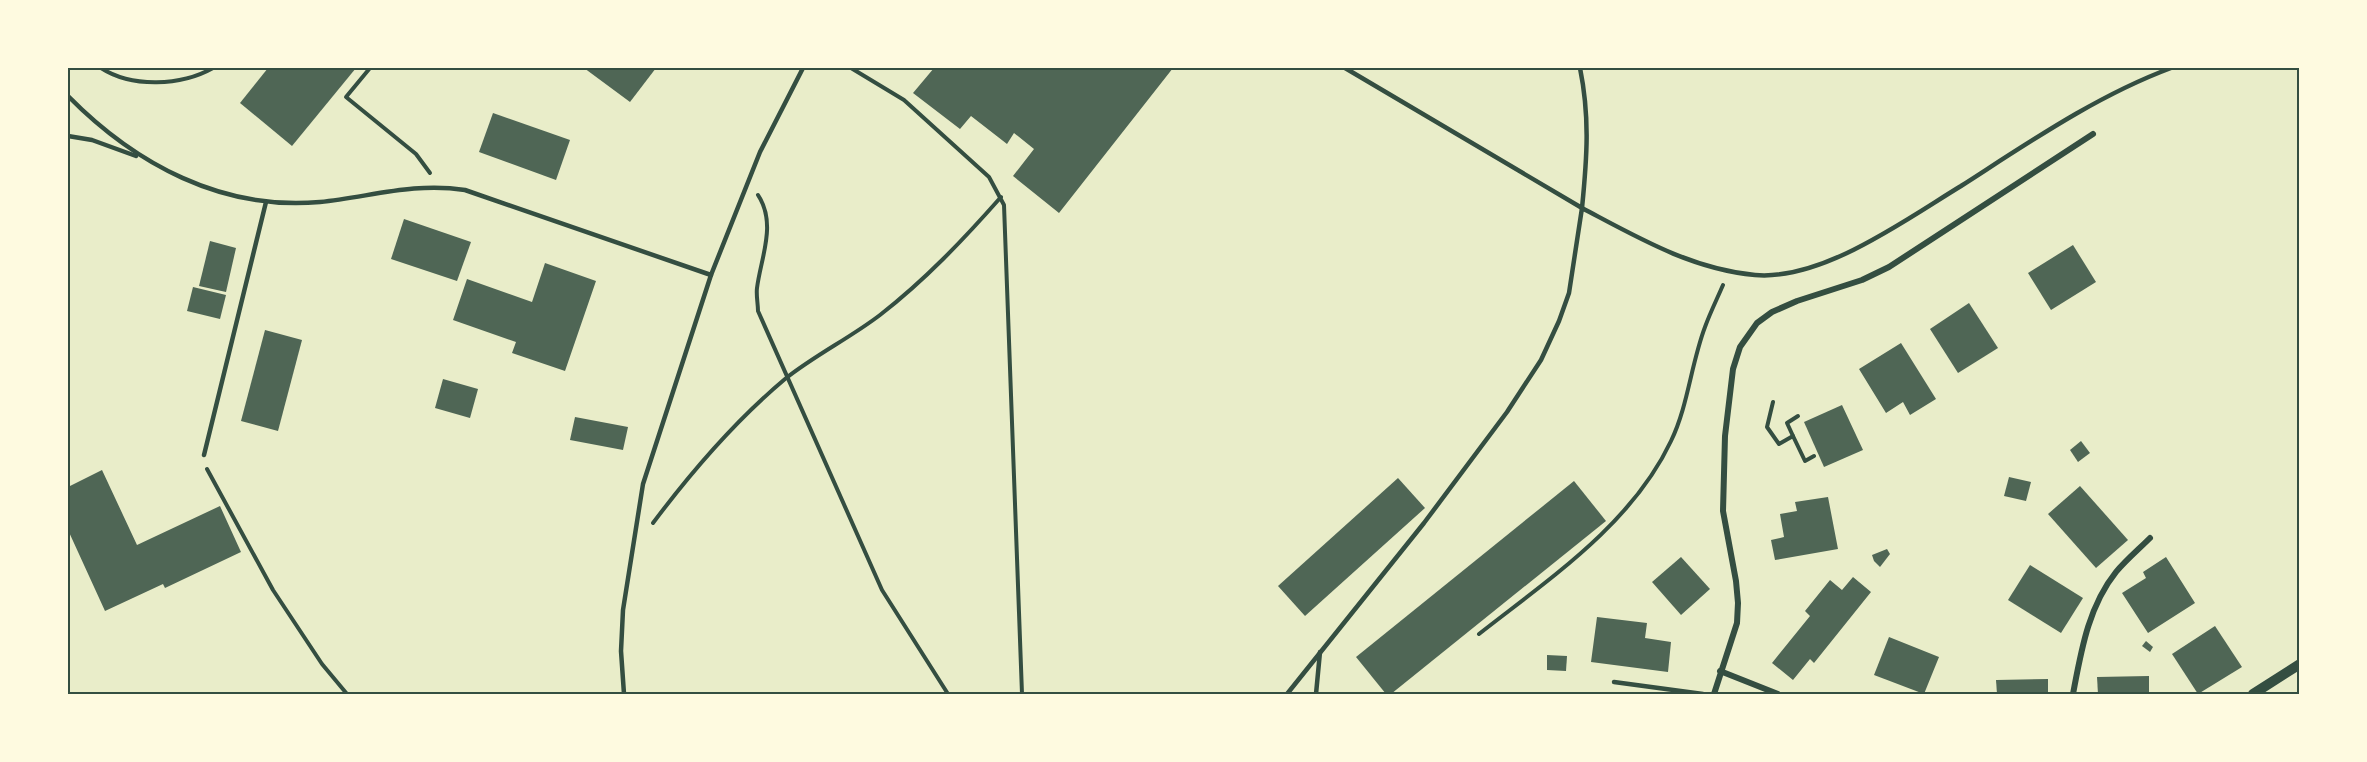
<svg xmlns="http://www.w3.org/2000/svg" width="2367" height="762" font-family="'Source Sans 3',sans-serif">
<style>
.building{fill:#4f6655}
.lines{fill:none;stroke-linecap:round;stroke-linejoin:round}
.path{stroke:#344e41;stroke-width:4}
.service{stroke:#344e41;stroke-width:4.5}
.minor{stroke:#344e41;stroke-width:6}
.tertiary{stroke:#344e41;stroke-width:10}
.neatline{fill:none;stroke:#344e41;stroke-width:2}
</style>
<rect width="100%" height="100%" fill="#e9edc9"/>
<g class="building">
<polygon points="268,68 356,68 292,146 240,103"/>
<polygon points="584,68 656,68 630,102"/>
<polygon points="934,68 1173,68 1059,213 1013,176 1034,149 1014,133 1007,144 971,116 960,129 913,93"/>
<polygon points="493,113 570,140 556,180 479,152"/>
<polygon points="404,219 471,242 457,281 391,259"/>
<polygon points="210,241 236,248 226,292 199,286"/>
<polygon points="2073,245 2096,282 2051,310 2028,273"/>
<polygon points="545,263 596,281 565,371 512,353 516,342 453,320 467,279 532,302"/>
<polygon points="193,287 226,295 220,319 187,311"/>
<polygon points="1969,303 1998,348 1958,373 1930,329"/>
<polygon points="265,330 302,340 278,431 241,421"/>
<polygon points="1901,343 1936,399 1910,415 1903,402 1886,413 1859,369"/>
<polygon points="443,379 478,389 470,418 435,408"/>
<polygon points="1842,405 1863,450 1824,467 1804,422"/>
<polygon points="575,417 628,427 623,450 570,440"/>
<polygon points="2081,441 2090,453 2078,462 2070,450"/>
<polygon points="102,470 137,545 220,506 241,552 165,588 163,584 105,611 68,530 68,487"/>
<polygon points="2009,477 2031,482 2026,501 2004,496"/>
<polygon points="1398,478 1425,508 1305,616 1278,586"/>
<polygon points="1574,481 1606,521 1391,694 1386,694 1356,657"/>
<polygon points="2080,486 2128,540 2096,568 2048,514"/>
<polygon points="1828,497 1838,549 1775,560 1771,540 1784,537 1780,514 1797,511 1795,502"/>
<polygon points="1887,549 1890,554 1880,567 1874,561 1872,555"/>
<polygon points="1681,557 1710,589 1681,615 1652,582"/>
<polygon points="2166,557 2195,603 2148,633 2122,593 2146,578 2143,572"/>
<polygon points="2030,565 2083,598 2061,633 2008,600"/>
<polygon points="1853,577 1871,592 1814,663 1810,659 1793,680 1772,663 1810,616 1805,611 1830,580 1842,590"/>
<polygon points="1597,617 1647,623 1645,638 1671,642 1668,672 1591,662"/>
<polygon points="2215,626 2242,667 2198,694 2172,654"/>
<polygon points="1889,637 1939,657 1924,694 1874,675"/>
<polygon points="2146,641 2153,647 2150,652 2142,646"/>
<polygon points="1547,655 1567,656 1566,671 1547,670"/>
<polygon points="2149,676 2149,694 2098,694 2097,677"/>
<polygon points="2048,679 2048,694 1997,694 1996,680"/>
</g>
<g class="lines">
<g class="path">
<path d="M101 68C132 88 181 86 213 68"/>
<polyline points="370,68 346,97 416,154 430,173"/>
<polyline points="851,68 904,100 989,177 1004,205 1022,694"/>
<path d="M758 195C777 224 761 257 757 288 756 295 758 304 758 311L882 590 948 694"/>
<polyline points="1773,402 1767,427 1779,444 1793,436 1805,461 1814,456"/>
<polyline points="1793,436 1787,423 1798,416"/>
<polyline points="207,469 273,590 322,664 347,694"/>
<path d="M653 523C692 471 735 421 785 379 815 355 850 338 880 315 925 280 963 240 1001 197"/>
<path d="M1479 634C1549 579 1632 524 1671 441 1688 406 1691 364 1705 327 1710 313 1717 299 1723 285"/>
</g>
<g class="service">
<path d="M1345 68 1582 208C1587 158 1590 117 1580 68"/>
<path d="M68 96C135 164 222 211 320 202 370 197 413 182 465 190L711 275"/>
<polyline points="68,136 92,140 136,156"/>
<polyline points="204,455 266,202"/>
<polyline points="1614,682 1703,694"/>
<polyline points="624,694 621,651 623,610 643,484 711,275 760,152 803,68"/>
<path d="M1287 694 1424 523 1507 412 1541 360 1559 321 1569 293 1582 208C1637 237 1691 269 1755 275 1822 281 1905 220 1961 186 2028 143 2096 96 2171 68"/>
<polyline points="1316,694 1320,652"/>
</g>
<g class="minor">
<polyline points="1720,671 1778,694"/>
<polyline points="1714,694 1737,623 1738,603 1736,581 1723,511 1725,436 1733,369 1740,347 1757,323 1772,312 1797,301 1862,280 1889,267 2093,134"/>
<path d="M2073 694C2081 652 2088 607 2116 572 2126 560 2139 549 2150 538"/>
</g>
<polyline class="tertiary" points="2253,694 2300,664"/>
</g>
<rect width="2367" height="762" fill="none" stroke="#fefae0" stroke-width="138"/>
<rect x="69" y="69" width="2229" height="624" class="neatline"/>
</svg>
